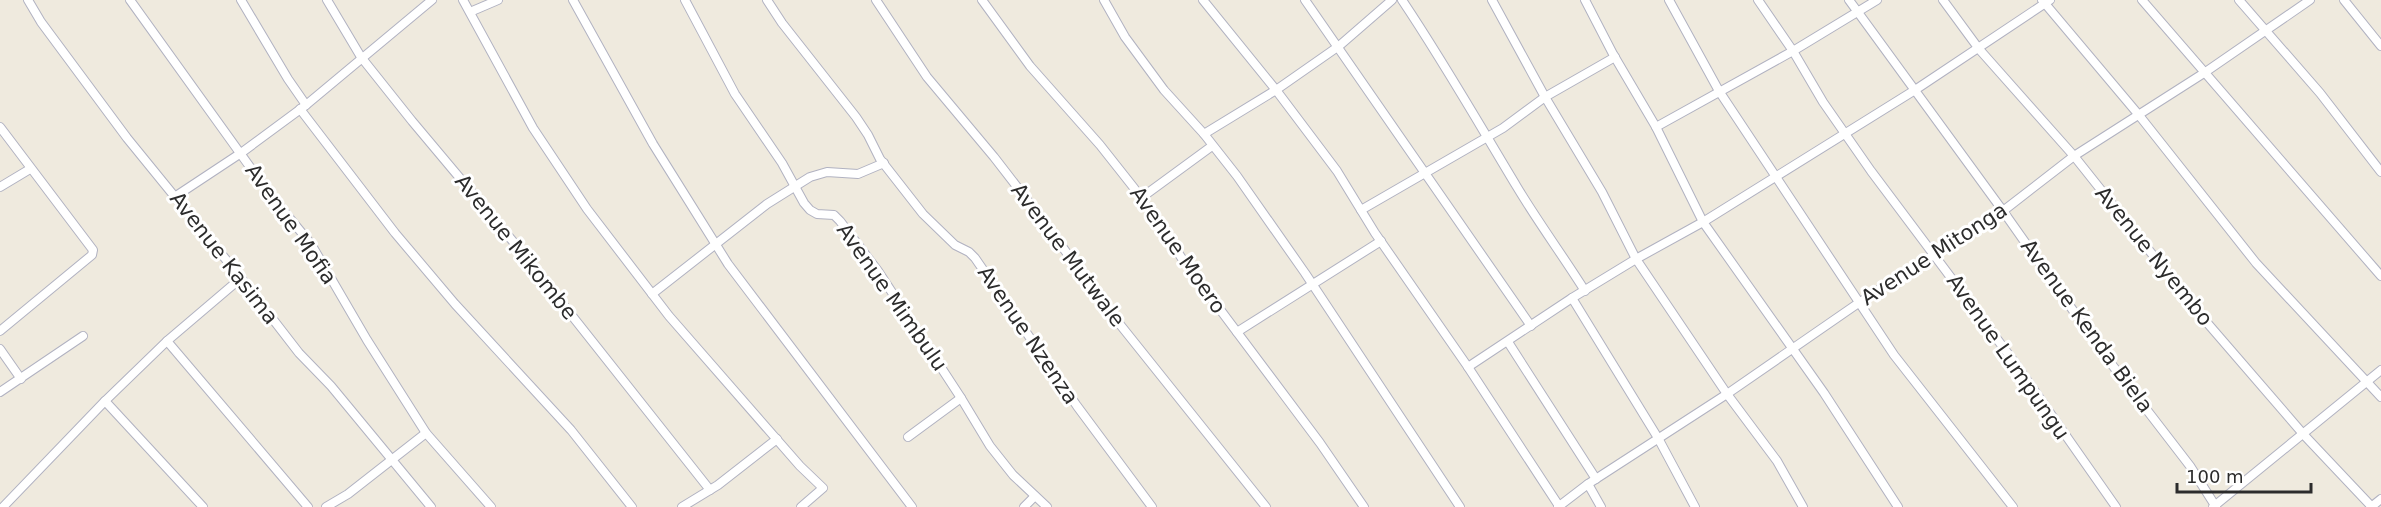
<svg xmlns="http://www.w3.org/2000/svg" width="2381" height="507" font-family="'DejaVu Sans',sans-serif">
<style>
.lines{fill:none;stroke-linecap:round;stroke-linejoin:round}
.minor-casing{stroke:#b1b2c1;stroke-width:10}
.minor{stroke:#fff;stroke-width:8}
.labels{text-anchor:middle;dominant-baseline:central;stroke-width:6;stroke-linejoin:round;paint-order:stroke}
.street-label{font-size:21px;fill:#2c2c2c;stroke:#fff}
</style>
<rect width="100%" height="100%" fill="#efeade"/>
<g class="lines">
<defs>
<g id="minor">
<polyline points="28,0 41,22 127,138 241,278 299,353 331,386 431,507"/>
<polyline points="130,0 268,192 311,244 367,340 426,433 491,507"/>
<polyline points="241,0 288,79 306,105"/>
<polyline points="327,0 361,57 412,121 516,245 710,490"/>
<polyline points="463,0 533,128 587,209 669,316 800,466 823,488 801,507"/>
<polyline points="573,0 653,144 728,264 912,507"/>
<polyline points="685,0 735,94 782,163 804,203 810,210 817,214 834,215 840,221 878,271 961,398 990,446 1013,475 1047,507"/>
<polyline points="767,0 782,23 856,117 868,135 880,159 923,214 955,245 969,252 975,258 1077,406 1152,507"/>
<polyline points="876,0 927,77 994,157 1045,223 1106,307 1266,507"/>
<polyline points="982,0 1030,66 1100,145 1134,188 1183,260 1320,443 1364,507"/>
<polyline points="1104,0 1125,37 1164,90 1204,134 1237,176 1305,273 1460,507"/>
<polyline points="1203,0 1276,90 1337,171 1375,233 1468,367 1559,506"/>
<polyline points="1305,0 1531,326"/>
<path d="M1402 0C1443 61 1479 124 1517 187 1538 222 1563 256 1585 291"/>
<polyline points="1492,0 1545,97 1602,192 1636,259 1727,394 1777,461 1803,507"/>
<polyline points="1585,0 1613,54 1656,127 1703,222 1824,393 1898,507"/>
<polyline points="1669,0 1719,91 1894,355 2013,507"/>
<polyline points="1758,0 1793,51 1823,102 1871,171 2015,363 2116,507"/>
<polyline points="1849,0 2003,211 2103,353 2190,466 2216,507"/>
<polyline points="1943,0 1979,49 2074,156 2203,318 2304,435 2372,507"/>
<polyline points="2042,0 2138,114 2256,263 2381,397"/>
<polyline points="2142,0 2381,276"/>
<polyline points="2239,0 2320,93 2381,172"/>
<polyline points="2344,0 2381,46"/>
<polyline points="470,12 498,0"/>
<polyline points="300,109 395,233 455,304 571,430 632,507"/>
<polyline points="0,127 93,250 92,255 0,331"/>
<polyline points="1656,127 1793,51 1877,0"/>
<polyline points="1204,134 1276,90 1339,46 1392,0"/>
<polyline points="0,187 30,169"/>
<polyline points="176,196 241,153 306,105 432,0"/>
<polyline points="1141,198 1212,146"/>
<polyline points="1361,210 1503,128 1545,97 1615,57"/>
<polyline points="652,294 767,204 810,177 827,172 858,174 884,163"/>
<polyline points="1572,298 1658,438 1695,507"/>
<polyline points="1237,332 1381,241"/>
<polyline points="167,341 308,507"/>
<polyline points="1508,342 1596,479"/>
<polyline points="0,349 21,379"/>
<polyline points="1468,367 1572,298 1636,259 1703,222 1915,90 2050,0"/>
<polyline points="0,392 83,336"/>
<polyline points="105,401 203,507"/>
<polyline points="908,437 961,398"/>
<polyline points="1588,484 1601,507"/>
<polyline points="3,507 105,401 167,341 241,278"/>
<polyline points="326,507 348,494 426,433"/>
<polyline points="682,507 718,485 777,439"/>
<polyline points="1024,507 1035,496"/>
<polyline points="1558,507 1588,484 1727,394 1860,302 2003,211 2074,156 2204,73 2310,0"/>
<polyline points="2213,507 2381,370"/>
<polyline points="2371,507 2381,499"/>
</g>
</defs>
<use href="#minor" class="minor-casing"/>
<use href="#minor" class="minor"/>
</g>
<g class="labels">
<g class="street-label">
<text transform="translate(291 224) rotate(55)">Avenue Mofia</text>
<text transform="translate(516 247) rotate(51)">Avenue Mikombe</text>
<text transform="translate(1178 250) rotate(55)">Avenue Moero</text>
<text transform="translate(1934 254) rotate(-33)">Avenue Mitonga</text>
<text transform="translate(1068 255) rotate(53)">Avenue Mutwale</text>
<text transform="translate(2154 256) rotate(51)">Avenue Nyembo</text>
<text transform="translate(224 258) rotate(52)">Avenue Kasima</text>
<text transform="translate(892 297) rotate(55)">Avenue Mimbulu</text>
<text transform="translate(2087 326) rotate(54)">Avenue Kenda Biela</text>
<text transform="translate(1028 335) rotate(56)">Avenue Nzenza</text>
<text transform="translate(2008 357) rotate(55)">Avenue Lumpungu</text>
</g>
</g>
<path d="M2177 483v9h134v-9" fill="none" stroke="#2c2c2c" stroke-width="3"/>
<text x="2186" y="483" font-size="18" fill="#2c2c2c" stroke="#ffffff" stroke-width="4.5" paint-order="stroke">100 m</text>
</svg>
